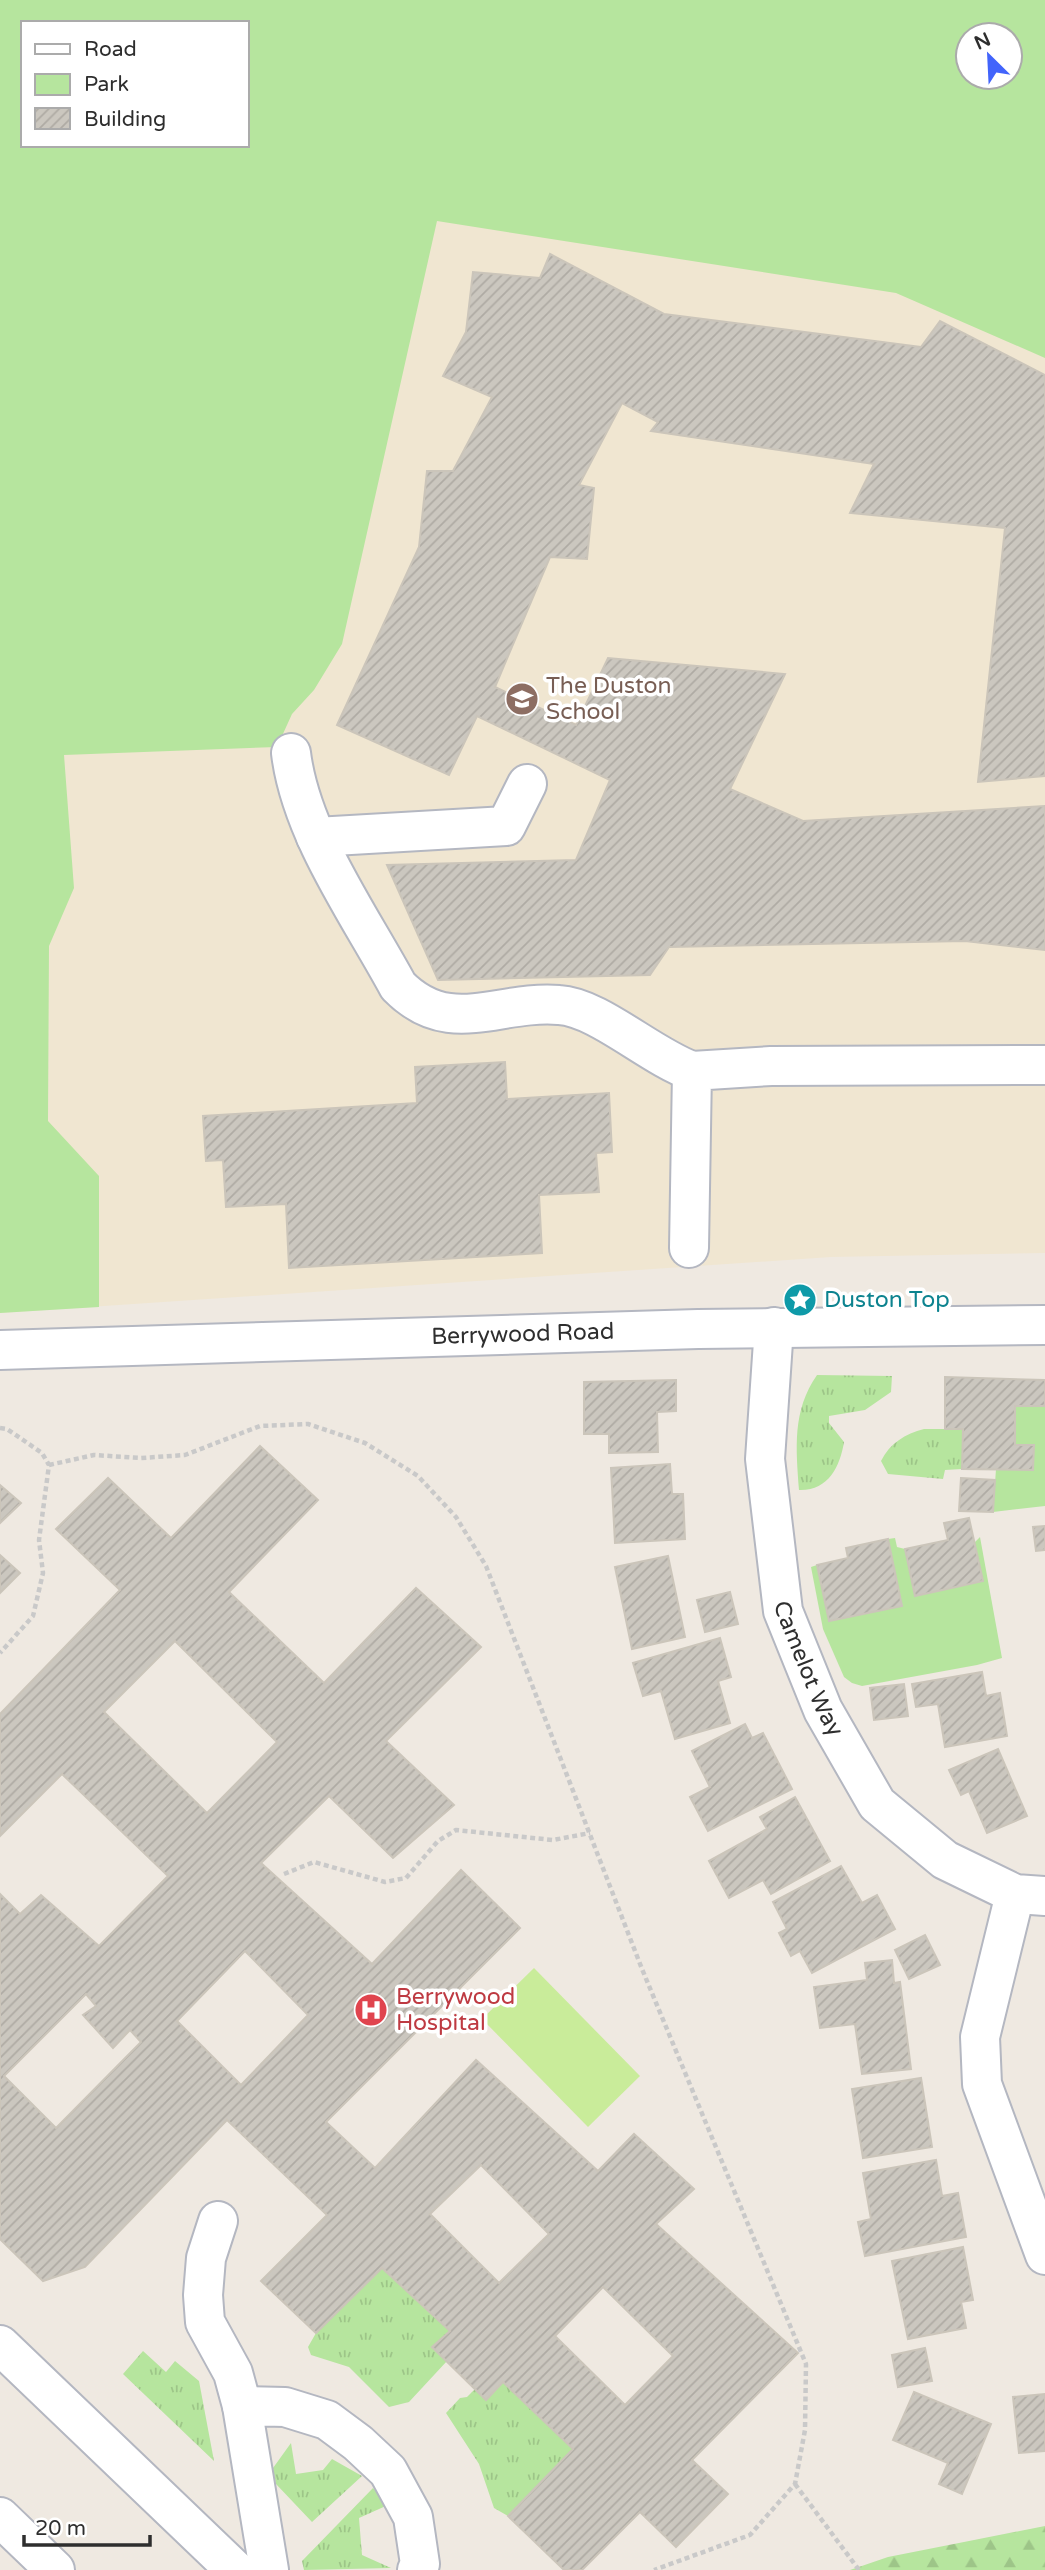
<svg xmlns="http://www.w3.org/2000/svg" width="1045" height="2570" font-family="'Varela Round',sans-serif">
<style>
.education{fill:#f0e6d1;fill-rule:evenodd}
.grass{fill:url(#grass-tufts)}
.forest{fill:url(#forest-firs)}
.park{fill:#b6e59e;fill-rule:evenodd}
.pitch{fill:#c9ec9a}
.building{fill:url(#building-hatch);stroke:#cbc5ba;stroke-width:2;fill-rule:evenodd}
.lines{fill:none;stroke-linecap:round;stroke-linejoin:round}
.minor-casing{stroke:#b4b7c1;stroke-width:42}
.path{stroke:#c9c9c9;stroke-width:4.5;stroke-dasharray:5 3.5;stroke-linecap:butt}
.minor{stroke:#fff;stroke-width:38}
.labels{text-anchor:middle;dominant-baseline:central;stroke-width:7;stroke-linejoin:round;paint-order:stroke}
.education-label{font-size:23px;fill:#785e54;stroke:#fff;text-anchor:start}
.culture-label{font-size:23px;fill:#0d838f;stroke:#fff;text-anchor:start}
.street-label{font-size:23px;fill:#2e2e2e;stroke:#fff}
.health-label{font-size:23px;fill:#be3a42;stroke:#fff;text-anchor:start}
</style>
<defs>
<pattern id="grass-tufts" width="24" height="20" patternUnits="userSpaceOnUse" patternTransform="scale(1.75)"><rect width="24" height="20" fill="#b6e59e"/><path d="M3 7l-1-3M5 7V3M7 7l1-3M15 17l-1-3M17 17v-4M19 17l1-3" fill="none" stroke="#9dc588"/></pattern>
<pattern id="forest-firs" width="22" height="20" patternUnits="userSpaceOnUse" patternTransform="scale(1.75)"><rect width="22" height="20" fill="#b6e59e"/><path d="M5 1l3.5 6h-7zM16 11l3.5 6h-7z" fill="#9dc588"/></pattern>
<pattern id="building-hatch" width="6" height="6" patternUnits="userSpaceOnUse" patternTransform="scale(1.75)"><rect width="6" height="6" fill="#cbc7bf"/><path d="M-1 1l2-2M0 6l6-6M5 7l2-2" fill="none" stroke="#afaba4"/></pattern>
</defs>
<rect width="100%" height="100%" fill="#efe9e1"/>
<path class="education" d="M0 0H1045V1253L831 1257 0 1313ZM23 23H247V145H23ZM968 35H1010V77H968Z"/>
<g class="grass">
<path d="M817 1375 892 1376 891 1392 865 1410 829 1416V1423L844 1442C840 1467 828 1491 799 1490 796 1448 792 1411 817 1375Z"/>
<path d="M924 1429H963L962 1469 945 1470 943 1479 888 1474 881 1461C890 1443 905 1434 924 1429Z"/>
<polygon points="382,2268 450,2331 432,2347 447,2361 409,2402 389,2407 349,2367 311,2355 308,2347 316,2333"/>
<polygon points="143,2351 166,2372 175,2361 199,2381 214,2461 123,2374"/>
<polygon points="503,2382 573,2449 508,2516 494,2508 479,2464 446,2413 460,2398 467,2397 475,2389"/>
<polygon points="291,2443 296,2474 323,2470 332,2459 362,2476 312,2522 276,2484 273,2468"/>
<polygon points="373,2488 388,2505 359,2518 362,2555 391,2568 304,2570 302,2561"/>
</g>
<polygon class="forest" points="1045,2526 1045,2570 850,2570 888,2557"/>
<g class="park">
<path d="M0 0H1045V358L896 293 437 221 342 644 314 690 292 714 277 747 64 755 74 888 49 946 48 1121 99 1176V1307L0 1313ZM23 23H247V145H23ZM968 35H1010V77H968Z"/>
<polygon points="1015,1406 1045,1406 1045,1506 993,1512 996,1469 1033,1470 1034,1446 1015,1445"/>
<polygon points="980,1537 1002,1658 977,1665 862,1686 852,1683 844,1677 823,1629 811,1567 817,1565 830,1621 902,1606 888,1539 895,1538 897,1547 905,1549 915,1596 982,1581 974,1543"/>
</g>
<polygon class="pitch" points="534,1968 640,2076 588,2127 482,2019"/>
<g class="building">
<polygon points="550,254 664,314 921,347 940,321 1045,375 1045,776 978,782 1005,528 850,513 874,464 651,431 658,422 622,403 579,485 594,488 587,559 550,557 495,687 576,725 608,658 785,674 730,789 803,821 1045,806 1045,950 965,941 669,947 650,975 438,980 387,865 576,860 610,780 477,716 449,775 337,725 419,547 427,471 453,471 492,397 443,376 466,332 473,272 540,278"/>
<polygon points="505,1062 507,1099 609,1093 612,1152 596,1153 599,1192 539,1195 542,1253 289,1268 286,1204 226,1207 223,1160 206,1161 203,1116 417,1103 415,1067"/>
<polygon points="945,1377 1045,1380 1045,1406 1015,1406 1015,1445 1034,1445 1033,1470 962,1469 963,1429 945,1429"/>
<polygon points="676,1380 676,1411 657,1412 658,1452 609,1453 609,1434 584,1434 584,1382"/>
<path d="M260 1446 318 1500 229 1592 324 1683 416 1588 481 1647 386 1741 454 1805 393 1858 329 1796 261 1863 372 1964 461 1870 520 1928 326 2122 375 2168 476 2060 598 2171 634 2134 694 2189 656 2224 798 2353 692 2460 728 2494 676 2547 640 2512 582 2570H564L508 2516 573 2449 503 2382 486 2400 432 2347 450 2331 382 2268 316 2333 261 2281 327 2215 227 2120 85 2267 43 2281 0 2239V1894L20 1914 41 1895 99 1946 168 1876 62 1774 0 1836V1714L120 1590 56 1529 108 1478 171 1538ZM175 1641 277 1742 207 1813 104 1712ZM245 1951 308 2015 241 2085 177 2021ZM86 1994 96 2006 83 2015 113 2048 130 2030 141 2042 56 2128 4 2076ZM481 2165 549 2234 499 2283 430 2214ZM603 2287 673 2356 625 2405 555 2336Z"/>
<polygon points="670,1464 672,1494 683,1494 685,1539 615,1543 611,1468"/>
<polygon points="961,1478 995,1480 993,1512 959,1511"/>
<polygon points="0,1485 21,1503 0,1523"/>
<polygon points="969,1518 983,1581 915,1596 905,1549 948,1540 944,1523"/>
<polygon points="1045,1526 1045,1550 1036,1551 1033,1527"/>
<polygon points="888,1539 902,1606 829,1621 817,1565 848,1558 846,1548"/>
<polygon points="0,1555 20,1573 0,1593"/>
<polygon points="668,1556 685,1637 632,1649 615,1567"/>
<polygon points="730,1592 738,1624 705,1632 697,1600"/>
<polygon points="720,1638 731,1677 718,1681 730,1723 675,1739 661,1691 643,1696 633,1663"/>
<polygon points="982,1672 986,1696 1000,1693 1007,1736 945,1747 938,1704 916,1707 912,1684"/>
<polygon points="904,1684 908,1716 874,1720 870,1688"/>
<polygon points="745,1724 752,1738 763,1733 792,1789 708,1831 690,1797 710,1787 692,1751"/>
<polygon points="998,1749 1027,1816 987,1833 969,1791 961,1795 949,1770"/>
<polygon points="795,1797 830,1861 771,1894 763,1880 729,1898 709,1861 767,1829 760,1817"/>
<polygon points="841,1866 862,1903 877,1895 895,1929 812,1973 800,1951 791,1956 779,1933 787,1929 773,1902"/>
<polygon points="925,1935 940,1965 909,1979 895,1950"/>
<polygon points="892,1960 894,1983 900,1982 911,2069 862,2074 855,2024 820,2028 814,1987 867,1980 865,1963"/>
<polygon points="921,2078 932,2147 863,2158 852,2089"/>
<polygon points="936,2160 942,2196 958,2193 966,2237 865,2256 858,2222 871,2219 863,2173"/>
<polygon points="963,2247 973,2300 961,2302 966,2328 908,2339 892,2261"/>
<polygon points="925,2348 932,2381 898,2387 892,2355"/>
<polygon points="914,2392 991,2424 962,2494 939,2484 948,2463 893,2440"/>
<polygon points="1045,2394 1045,2451 1019,2453 1013,2397"/>
</g>
<g class="lines">
<defs>
<g id="minor">
<path d="M291 753C301 834 359 914 398 986 449 1038 497 1000 559 1005 598 1007 650 1056 692 1071"/>
<polyline points="316,837 506,826 527,784"/>
<polyline points="689,1248 692,1071 771,1066 1045,1065"/>
<path id="s1" d="M774 1327 765 1459 783 1611 823 1710 877 1804 945 1860 1015 1894 1045 1896"/>
<path id="s2" d="M0 1350 698 1329 1045 1325"/>
<polyline points="1015,1894 980,2037 982,2084 1045,2255"/>
<polyline points="218,2221 206,2258 203,2295 205,2322 233,2373 242,2406"/>
<polyline points="0,2345 235,2570"/>
<polyline points="0,2517 55,2570"/>
<polyline points="269,2570 242,2406 285,2407 327,2420 358,2443 388,2471 413,2517 420,2564 417,2570"/>
</g>
</defs>
<use href="#minor" class="minor-casing"/>
<g class="path">
<polyline points="0,1428 7,1429 42,1453 49,1465 39,1540 43,1573 33,1616 0,1653"/>
<polyline points="49,1465 94,1455 141,1458 185,1455 260,1426 308,1424 365,1443 418,1476 456,1517 486,1566 642,1969 806,2364 805,2430 795,2484 750,2535 654,2570"/>
<polyline points="284,1874 314,1862 385,1882 406,1878 438,1841 456,1830 553,1840 590,1833"/>
<polyline points="795,2484 859,2570"/>
</g>
<use href="#minor" class="minor"/>
</g>
<defs>
<symbol id="school-disc" viewBox="-11 -11 22 22"><circle r="9.5" fill="#8d6e63" stroke="#fff"/><path d="M0-5L7-2L0 1L-7-2ZM-4 1L0 2.5L4 1V4Q0 6-4 4Z" fill="#fff"/></symbol>
<symbol id="sight-disc" viewBox="-11 -11 22 22"><circle r="9.5" fill="#0f9aa8" stroke="#fff"/><path d="M0-6L1.8-2.2L6-1.7L2.9 1.2L3.7 5.4L0 3.3L-3.7 5.4L-2.9 1.2L-6-1.7L-1.8-2.2Z" fill="#fff"/></symbol>
<symbol id="hospital-disc" viewBox="-11 -11 22 22"><circle r="9.5" fill="#e0444e" stroke="#fff"/><path d="M-5-5h3v3.5h4V-5h3V5h-3V1.5h-4V5h-3Z" fill="#fff"/></symbol>
</defs>
<g fill-rule="evenodd">
<use href="#school-disc" x="503" y="680" width="38" height="38"/>
<use href="#sight-disc" x="781" y="1281" width="38" height="38"/>
<use href="#hospital-disc" x="352" y="1991" width="38" height="38"/>
</g>
<g class="labels">
<g class="education-label">
<text x="546" y="686">The Duston<tspan x="546" dy="26">School</tspan></text>
</g>
<g class="culture-label">
<text x="824" y="1300">Duston Top</text>
</g>
<g class="street-label">
<text stroke="none"><textPath href="#s2" startOffset="523">Berrywood Road</textPath></text>
<text stroke="none"><textPath href="#s1" startOffset="348">Camelot Way</textPath></text>
</g>
<g class="health-label">
<text x="396" y="1997">Berrywood<tspan x="396" dy="26">Hospital</tspan></text>
</g>
</g>
<rect x="21" y="21" width="228" height="126" fill="#ffffff" stroke="#ababab" stroke-width="2"/>
<rect x="35" y="44" width="35" height="10" fill="#ffffff" stroke="#ababab" stroke-width="2"/>
<text x="84" y="56" font-size="21" fill="#2e2e2e">Road</text>
<rect x="35" y="74" width="35" height="21" fill="#b6e59e" stroke="#ababab" stroke-width="2"/>
<text x="84" y="91" font-size="21" fill="#2e2e2e">Park</text>
<rect x="35" y="108" width="35" height="21" fill="url(#building-hatch)" stroke="#ababab" stroke-width="2"/>
<text x="84" y="126" font-size="21" fill="#2e2e2e">Building</text>
<g transform="translate(989 56) rotate(336)"><circle r="33" fill="#ffffff" stroke="#ababab" stroke-width="2"/>
<path d="M0-5L12 26L0 18L-12 26Z" fill="#4264fb"/>
<text y="-10" font-size="19" font-weight="bold" text-anchor="middle" fill="#2e2e2e">N</text>
</g>
<path d="M24 2535v10h126v-10" fill="none" stroke="#2e2e2e" stroke-width="3.5"/>
<text x="35" y="2535" font-size="21" fill="#2e2e2e" stroke="#ffffff" stroke-width="5" paint-order="stroke">20 m</text>
</svg>
